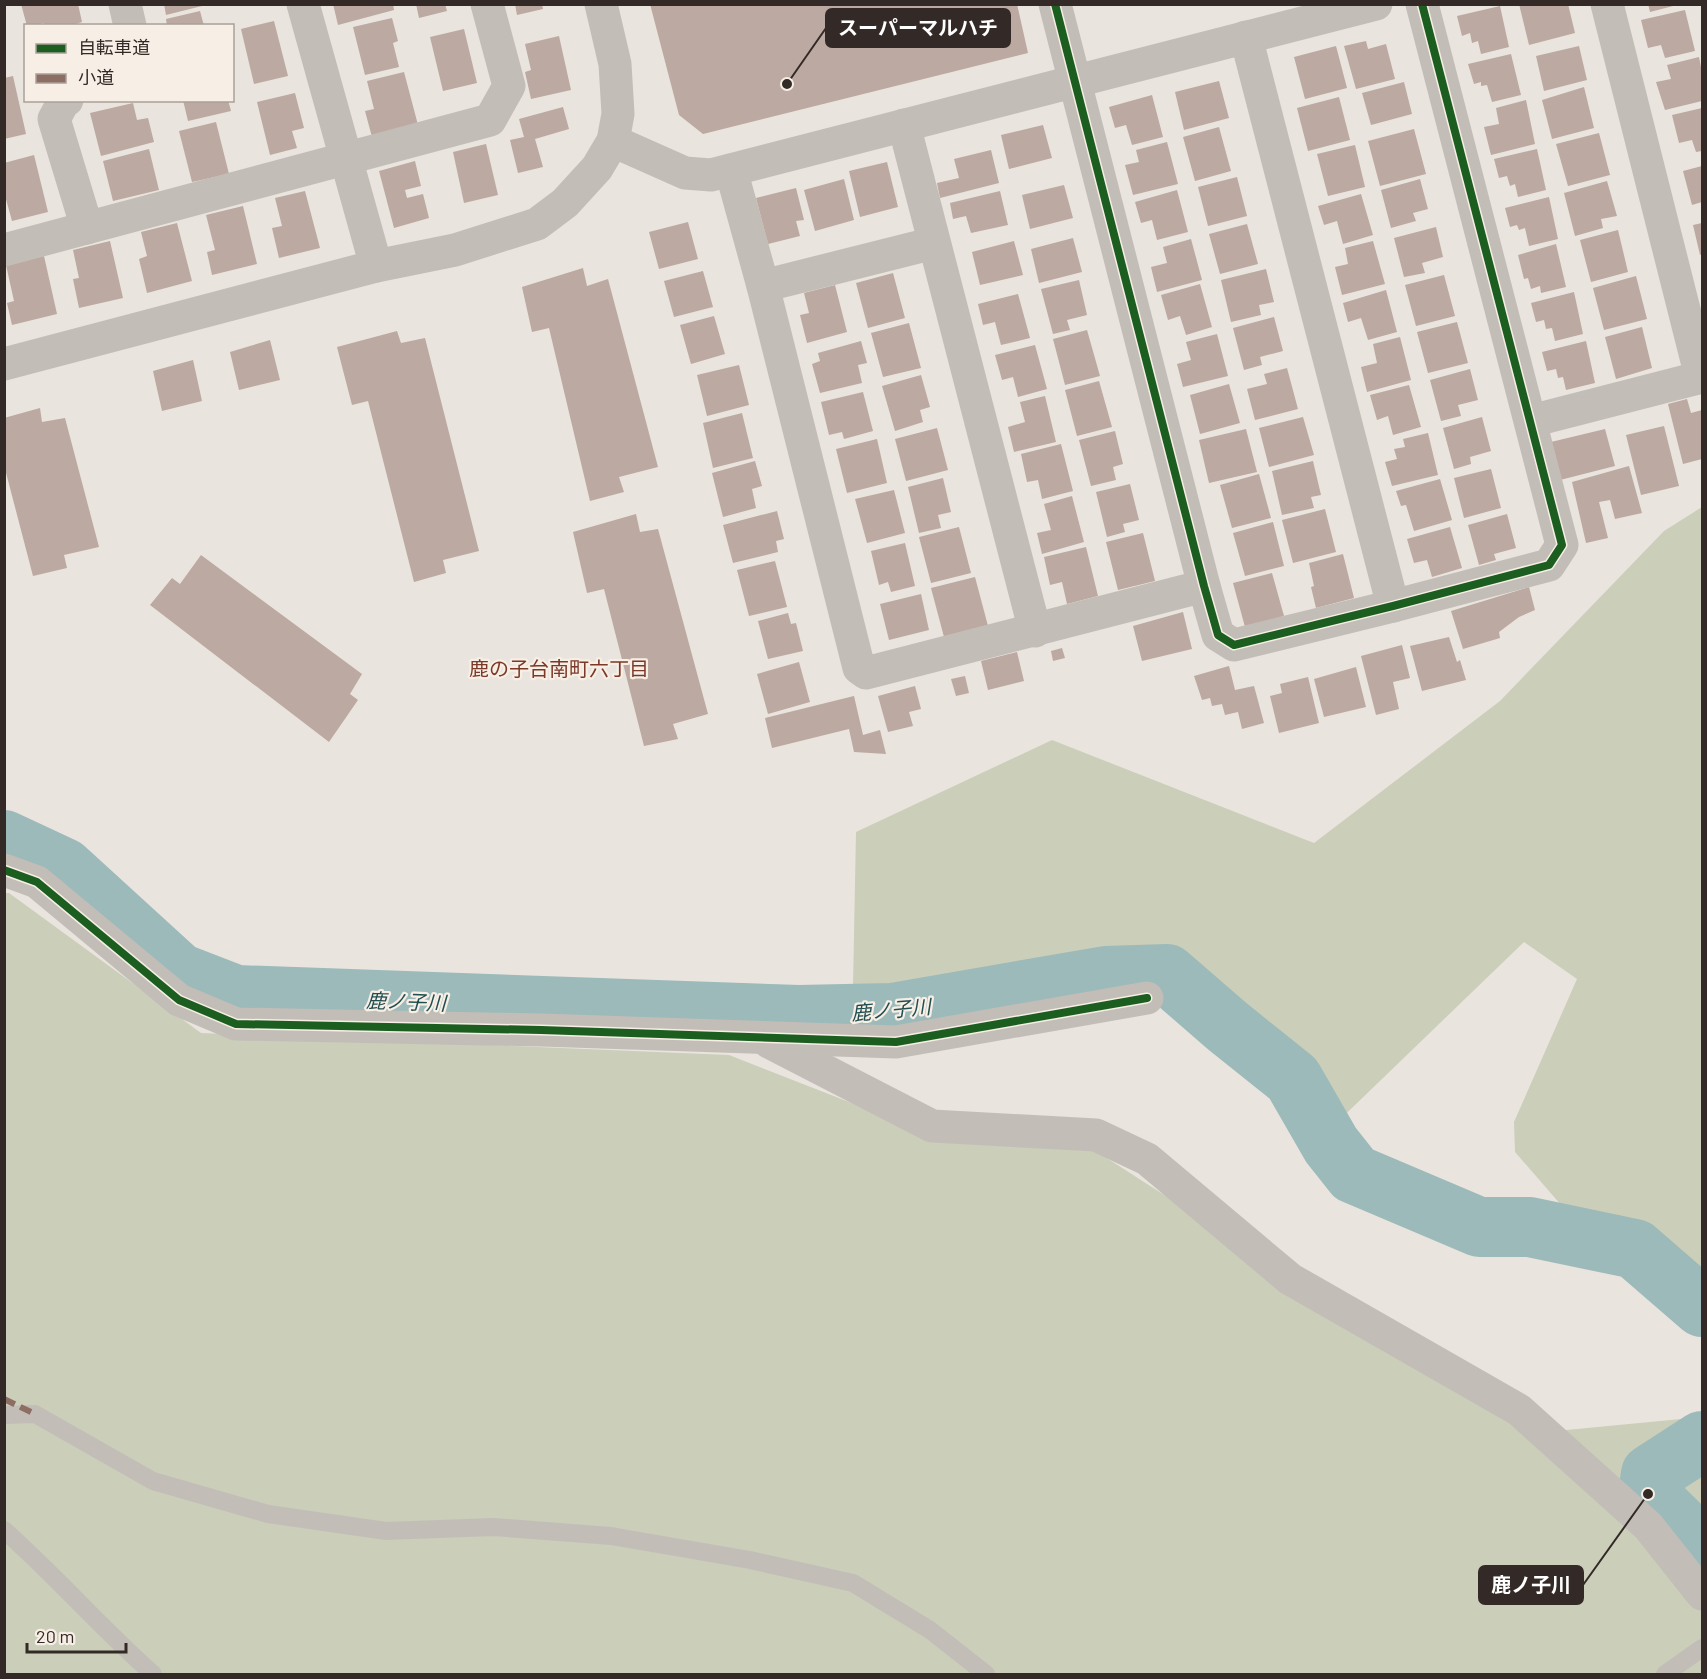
<svg xmlns="http://www.w3.org/2000/svg" width="1707" height="1679" font-family="Barlow,'Noto Sans JP',sans-serif">
<style>
.green{fill:#cbceb9}
.lines{fill:none;stroke-linecap:round;stroke-linejoin:round}
.river{stroke:#9cbab9;stroke-width:60}
.building{fill:#bca9a1}
.lane{stroke:#c3bdb8;stroke-width:18}
.street{stroke:#c3bdb8;stroke-width:33}
.quiet{stroke:#8d6e63;stroke-width:6;stroke-dasharray:12 6;stroke-linecap:butt}
.cycleway-casing{stroke:#f7eee5;stroke-width:11}
.cycleway{stroke:#1b5e20;stroke-width:8}
.labels{text-anchor:middle;dominant-baseline:central;stroke-width:4.5;stroke-linejoin:round;paint-order:stroke}
.neighbourhood-label{font-size:20px;fill:#7b3927;stroke:#f7eee5}
.water-label{font-size:20px;font-style:italic;fill:#204e50;stroke:#f7eee5}
.leader{fill:none;stroke:#332a27;stroke-width:2}
.callout-dot{fill:#332a27;stroke:#f7eee5;stroke-width:2}
.callout{fill:#332a27;stroke:#332a27;stroke-width:2}
.callout-label{font-size:20px;text-anchor:middle;font-weight:bold;fill:#fff}
</style>
<rect width="100%" height="100%" fill="#eae4de"/>
<g class="green">
<polygon points="1702,507 1702,1286 1568,1213 1515,1152 1514,1122 1577,979 1524,942 1326,1133 1143,967 853,986 856,832 1052,740 1314,843 1500,701 1664,531"/>
<polygon points="4,893 9,893 201,1033 729,1055 949,1141 1088,1146 1535,1433 1702,1417 1702,1674 5,1674"/>
</g>
<g class="lines">
<g class="river">
<polyline points="4,840 64,868 179,973 236,995 799,1015 892,1013 1106,976 1167,974 1227,1026 1293,1079 1331,1145 1354,1174 1479,1227 1530,1227 1635,1249 1702,1307"/>
<polyline points="1702,1441 1651,1474 1648,1494 1702,1547"/>
</g>
</g>
<g class="building">
<polygon points="21,4 78,4 82,22 69,26 45,26 44,23 27,26"/>
<polygon points="164,4 206,4 206,5 166,15"/>
<polygon points="333,4 393,4 394,10 338,25"/>
<polygon points="416,4 445,4 447,11 419,18"/>
<polygon points="515,4 542,4 543,9 517,15"/>
<polygon points="650,4 1017,4 1028,53 703,134 679,115"/>
<polygon points="1519,4 1568,4 1575,33 1529,45"/>
<polygon points="1648,4 1677,4 1677,5 1650,12"/>
<polygon points="1500,6 1509,47 1481,54 1478,41 1472,43 1470,33 1462,36 1457,16"/>
<polygon points="1685,10 1695,51 1665,58 1661,45 1648,48 1641,20"/>
<polygon points="200,11 204,26 167,26 166,19"/>
<polygon points="392,18 398,41 393,43 399,67 365,75 353,27"/>
<polygon points="274,21 288,76 254,84 241,29"/>
<polygon points="464,29 477,83 443,91 430,37"/>
<polygon points="559,36 571,90 531,99 525,72 531,70 525,44"/>
<polygon points="1366,41 1368,49 1386,44 1395,79 1356,89 1344,46"/>
<polygon points="1336,46 1347,88 1305,99 1294,57"/>
<polygon points="1579,46 1587,80 1544,91 1536,56"/>
<polygon points="1511,54 1521,95 1492,102 1487,85 1481,86 1481,82 1474,84 1468,64"/>
<polygon points="1699,57 1702,72 1702,101 1665,110 1656,82 1671,79 1667,65"/>
<polygon points="404,72 418,125 372,137 365,111 374,109 367,81"/>
<polygon points="13,76 26,134 4,139 4,78"/>
<polygon points="1219,81 1229,118 1184,130 1175,92"/>
<polygon points="1404,82 1412,114 1371,125 1362,93"/>
<polygon points="1584,87 1594,128 1552,139 1542,100"/>
<polygon points="295,93 304,128 292,131 297,148 270,155 257,102"/>
<polygon points="1152,95 1163,137 1132,145 1126,125 1115,128 1109,107"/>
<polygon points="1339,97 1350,140 1308,151 1297,108"/>
<polygon points="183,100 228,100 231,111 188,121"/>
<polygon points="1526,100 1535,144 1491,155 1484,127 1499,124 1496,108"/>
<polygon points="133,103 137,120 148,118 154,142 101,156 90,113"/>
<polygon points="563,107 569,129 535,139 543,167 518,173 510,140 524,137 519,119"/>
<polygon points="1702,108 1702,151 1696,152 1692,140 1679,143 1672,115"/>
<polygon points="216,122 229,174 192,182 179,131"/>
<polygon points="1043,125 1052,158 1009,169 1001,135"/>
<polygon points="1219,127 1231,171 1195,181 1183,137"/>
<polygon points="1414,129 1426,174 1380,186 1368,141"/>
<polygon points="1599,133 1610,175 1568,186 1556,144"/>
<polygon points="1167,142 1178,184 1133,195 1125,165 1139,162 1136,150"/>
<polygon points="486,144 498,195 464,203 453,152"/>
<polygon points="1355,145 1365,187 1328,196 1317,154"/>
<polygon points="149,149 159,190 113,201 103,161"/>
<polygon points="1537,149 1546,190 1518,197 1515,184 1510,186 1507,176 1499,178 1494,159"/>
<polygon points="991,150 999,183 940,198 937,183 959,178 954,159"/>
<polygon points="34,155 48,212 12,221 4,192 4,163"/>
<polygon points="415,161 421,186 405,190 407,198 423,194 429,218 394,228 379,171"/>
<polygon points="887,162 898,207 860,217 849,171"/>
<polygon points="1702,166 1702,202 1692,205 1683,171"/>
<polygon points="1237,177 1247,216 1208,226 1198,187"/>
<polygon points="844,179 854,220 815,231 804,190"/>
<polygon points="1420,179 1428,209 1413,213 1416,221 1391,228 1381,190"/>
<polygon points="1607,181 1617,216 1601,219 1603,228 1575,236 1564,193"/>
<polygon points="1064,185 1073,218 1030,229 1022,195"/>
<polygon points="796,188 804,220 796,221 800,236 768,244 756,198"/>
<polygon points="1177,190 1188,232 1157,240 1152,220 1141,223 1135,202"/>
<polygon points="305,191 320,248 279,258 272,228 282,226 275,198"/>
<polygon points="1000,191 1008,225 971,233 966,216 953,219 950,203"/>
<polygon points="1361,194 1373,235 1343,244 1337,221 1324,225 1318,206"/>
<polygon points="1549,197 1558,239 1529,246 1525,228 1519,230 1517,225 1510,227 1505,208"/>
<polygon points="243,206 257,264 212,275 207,252 215,250 206,215"/>
<polygon points="688,222 698,259 659,269 649,232"/>
<polygon points="177,223 192,281 147,293 139,259 147,256 141,232"/>
<polygon points="1702,223 1702,254 1700,255 1693,225"/>
<polygon points="1247,224 1258,264 1220,274 1209,234"/>
<polygon points="1436,227 1443,257 1422,263 1425,273 1404,277 1394,238"/>
<polygon points="1618,230 1628,272 1591,282 1580,240"/>
<polygon points="1073,238 1082,272 1039,283 1031,249"/>
<polygon points="1191,239 1202,280 1157,292 1151,267 1167,263 1163,247"/>
<polygon points="110,241 123,298 79,308 73,279 79,278 73,250"/>
<polygon points="1014,241 1023,275 980,285 972,252"/>
<polygon points="1373,241 1385,284 1342,295 1335,267 1348,264 1345,248"/>
<polygon points="1556,244 1566,287 1541,293 1540,286 1531,289 1528,278 1524,279 1518,255"/>
<polygon points="44,256 57,314 12,325 7,303 14,301 6,265"/>
<polygon points="583,268 587,286 608,279 658,467 619,477 624,492 590,501 549,328 532,332 522,287"/>
<polygon points="1266,269 1274,302 1259,305 1261,315 1231,322 1221,280"/>
<polygon points="703,271 713,307 674,317 664,281"/>
<polygon points="893,273 905,318 868,328 856,283"/>
<polygon points="1444,275 1455,316 1416,326 1405,285"/>
<polygon points="1636,276 1647,319 1604,330 1593,288"/>
<polygon points="1079,280 1087,315 1067,320 1070,330 1053,334 1041,289"/>
<polygon points="1200,284 1212,327 1186,335 1180,316 1168,320 1161,295"/>
<polygon points="835,285 847,332 807,343 800,315 809,313 804,293"/>
<polygon points="1386,290 1397,332 1368,340 1361,318 1348,322 1343,303"/>
<polygon points="1574,292 1583,334 1555,341 1552,328 1546,329 1544,320 1536,322 1531,303"/>
<polygon points="1018,294 1030,338 1001,345 995,322 983,325 978,304"/>
<polygon points="714,316 725,354 691,364 680,325"/>
<polygon points="1274,317 1283,351 1260,357 1262,365 1244,370 1233,328"/>
<polygon points="1457,322 1468,363 1428,373 1417,332"/>
<polygon points="909,323 921,368 883,377 871,333"/>
<polygon points="1642,327 1652,368 1616,379 1605,337"/>
<polygon points="1087,330 1100,376 1065,385 1053,339"/>
<polygon points="397,331 401,343 425,338 479,551 443,560 446,573 414,582 368,401 352,405 337,347"/>
<polygon points="1217,334 1228,376 1183,387 1177,364 1191,360 1186,342"/>
<polygon points="1400,337 1411,380 1367,392 1361,367 1377,363 1373,344"/>
<polygon points="270,340 280,380 239,390 230,352"/>
<polygon points="861,341 867,363 858,365 862,383 820,393 812,364 820,361 818,353"/>
<polygon points="1586,341 1595,383 1566,390 1563,377 1558,378 1556,369 1547,371 1542,352"/>
<polygon points="1035,345 1047,389 1018,397 1013,377 1002,380 995,355"/>
<polygon points="193,360 202,401 162,411 153,371"/>
<polygon points="739,365 749,405 707,416 697,375"/>
<polygon points="1287,368 1298,409 1255,420 1247,389 1267,384 1264,374"/>
<polygon points="1470,369 1478,400 1458,405 1461,416 1441,421 1430,380"/>
<polygon points="921,375 930,407 920,410 923,422 895,431 882,386"/>
<polygon points="1099,381 1112,427 1077,436 1065,390"/>
<polygon points="1229,384 1240,423 1200,434 1190,395"/>
<polygon points="1409,385 1421,427 1393,435 1388,416 1377,420 1370,395"/>
<polygon points="863,392 873,431 844,439 842,432 829,435 821,402"/>
<polygon points="1045,396 1056,442 1014,452 1008,427 1025,422 1020,402"/>
<polygon points="1687,399 1691,413 1702,410 1702,459 1683,464 1668,404"/>
<polygon points="40,408 42,422 65,418 99,547 64,555 67,568 33,576 4,465 4,418"/>
<polygon points="742,413 753,458 713,468 703,423"/>
<polygon points="1303,417 1314,455 1269,467 1259,428"/>
<polygon points="1482,417 1491,451 1470,457 1471,464 1454,469 1443,428"/>
<polygon points="1664,426 1679,486 1641,495 1626,435"/>
<polygon points="937,428 948,470 906,481 895,439"/>
<polygon points="1246,429 1257,472 1209,483 1199,440"/>
<polygon points="1605,429 1615,466 1560,480 1551,442"/>
<polygon points="1115,431 1123,464 1113,467 1116,480 1091,486 1079,440"/>
<polygon points="1428,433 1438,475 1392,486 1385,462 1397,459 1394,449 1405,447 1403,439"/>
<polygon points="877,439 887,483 847,493 836,449"/>
<polygon points="1061,444 1073,491 1042,499 1038,480 1027,482 1021,454"/>
<polygon points="755,461 762,486 752,489 756,508 723,517 712,473"/>
<polygon points="1313,461 1321,495 1311,497 1314,508 1282,515 1272,471"/>
<polygon points="1629,466 1642,513 1615,519 1610,500 1599,502 1608,538 1586,543 1572,482"/>
<polygon points="1491,469 1501,508 1464,518 1454,478"/>
<polygon points="1259,474 1271,518 1232,528 1220,485"/>
<polygon points="943,478 951,512 938,515 941,528 919,533 908,487"/>
<polygon points="1440,479 1452,520 1414,531 1406,505 1401,506 1396,491"/>
<polygon points="1130,484 1139,520 1123,524 1125,532 1107,537 1096,492"/>
<polygon points="894,490 905,533 867,543 855,499"/>
<polygon points="1072,496 1084,542 1042,554 1037,533 1051,530 1044,504"/>
<polygon points="1325,509 1336,552 1293,563 1282,520"/>
<polygon points="777,511 784,539 776,541 778,552 733,563 723,525"/>
<polygon points="636,514 640,532 658,529 708,714 673,724 678,739 644,746 604,589 587,593 573,532"/>
<polygon points="1507,514 1516,548 1494,554 1496,560 1479,565 1468,525"/>
<polygon points="1273,522 1284,566 1245,576 1233,533"/>
<polygon points="959,527 971,573 931,583 919,537"/>
<polygon points="1450,527 1462,568 1432,577 1427,560 1414,563 1407,539"/>
<polygon points="1143,533 1155,581 1118,590 1106,542"/>
<polygon points="905,543 915,586 891,592 888,582 879,585 871,551"/>
<polygon points="1086,547 1098,596 1067,604 1062,582 1050,585 1044,557"/>
<polygon points="1343,554 1354,598 1316,608 1311,587 1314,586 1309,563"/>
<polygon points="201,555 362,674 350,694 358,700 329,742 150,605 172,578 180,584"/>
<polygon points="775,561 787,607 749,616 737,570"/>
<polygon points="1272,573 1284,616 1245,627 1233,583"/>
<polygon points="975,577 988,626 944,637 931,588"/>
<polygon points="1529,587 1535,610 1519,617 1499,632 1500,638 1463,649 1451,611"/>
<polygon points="921,594 929,630 889,640 880,604"/>
<polygon points="1183,612 1192,649 1142,661 1133,626"/>
<polygon points="788,613 791,624 796,623 803,651 768,659 758,621"/>
<polygon points="1449,637 1457,662 1460,660 1466,680 1422,691 1410,646"/>
<polygon points="1402,645 1410,678 1393,682 1399,709 1376,715 1361,656"/>
<polygon points="1062,648 1065,658 1053,661 1051,651"/>
<polygon points="1017,652 1024,681 988,690 981,661"/>
<polygon points="799,662 810,702 768,714 757,674"/>
<polygon points="1229,666 1235,690 1254,686 1264,723 1242,729 1238,712 1225,715 1222,704 1212,706 1210,698 1202,700 1194,676"/>
<polygon points="1356,667 1366,707 1324,717 1314,679"/>
<polygon points="965,676 969,693 956,696 951,679"/>
<polygon points="1308,677 1319,723 1279,733 1270,696 1282,693 1280,684"/>
<polygon points="915,686 921,709 909,712 913,726 888,732 878,696"/>
<polygon points="854,696 863,735 880,730 886,754 854,752 849,729 772,748 765,718"/>
</g>
<g class="lines">
<g class="lane">
<polyline points="4,1415 35,1414 153,1481 268,1514 386,1531 493,1527 611,1536 750,1560 853,1583 930,1630 986,1674"/>
<path d="M4 1530C56 1576 101 1628 153 1674"/>
<polyline points="1665,1674 1702,1648"/>
</g>
<g class="street">
<polyline points="125,4 130,26"/>
<polyline points="303,4 376,266"/>
<polyline points="1055,4 1204,586 1218,635 1234,645 1393,606 1549,565 1562,545 1422,4"/>
<polyline points="1607,4 1701,377"/>
<polyline points="1246,37 1393,606"/>
<polyline points="67,100 64,101 54,119 87,228"/>
<polyline points="904,125 1035,631"/>
<polyline points="613,141 685,173 711,175 1376,4"/>
<polyline points="731,170 763,286 859,668 866,673 1204,586"/>
<polyline points="4,250 490,120 509,86 487,4"/>
<polyline points="763,286 934,243"/>
<polyline points="4,364 376,266 455,250 537,224 565,203 597,168 613,141 618,114 615,64 601,4"/>
<polyline points="1531,421 1702,377"/>
<polyline points="4,870 37,882 179,1000 236,1024 541,1030 896,1042 1147,998"/>
<polyline points="769,1042 932,1126 1096,1135 1147,1159 1290,1279 1519,1410 1648,1526 1702,1594"/>
</g>
<polyline class="quiet" points="4,1399 35,1414"/>
<defs>
<g id="cycleway">
<polyline points="1055,4 1204,586 1218,635 1234,645 1393,606 1549,565 1562,545 1422,4"/>
<polyline points="4,870 37,882 179,1000 236,1024 541,1030 896,1042 1147,998"/>
</g>
</defs>
<use href="#cycleway" class="cycleway-casing"/>
<use href="#cycleway" class="cycleway"/>
</g>
<g class="labels">
<g class="neighbourhood-label">
<text x="559" y="668">鹿の子台南町六丁目</text>
</g>
<g class="water-label">
<text transform="translate(406 1001) rotate(2)">鹿ノ子川</text>
<text transform="translate(891 1009) rotate(-5)">鹿ノ子川</text>
</g>
</g>
<path class="leader" d="M787 84L826 28M1648 1494L1583 1585"/>
<g class="callout-dot">
<circle cx="787" cy="84" r="6"/>
<circle cx="1648" cy="1494" r="6"/>
</g>
<g class="callout">
<rect x="826" y="9" width="184" height="38" rx="6"/>
<rect x="1479" y="1566" width="104" height="38" rx="6"/>
</g>
<g class="callout-label">
<text x="918" y="35">スーパーマルハチ</text>
<text x="1531" y="1592">鹿ノ子川</text>
</g>
<rect width="1707" height="1679" fill="none" stroke="#332a27" stroke-width="12"/>
<rect x="24" y="24" width="210" height="78" fill="#f7eee5" stroke="#a9a099" stroke-width="1.5"/>
<rect x="36" y="44" width="30" height="9" fill="#1b5e20" stroke="#a9a099" stroke-width="1.5"/>
<text x="78" y="54" font-size="18" fill="#332a27">自転車道</text>
<rect x="36" y="74" width="30" height="9" fill="#8d6e63" stroke="#a9a099" stroke-width="1.5"/>
<text x="78" y="84" font-size="18" fill="#332a27">小道</text>
<path d="M27 1643v9h99v-9" fill="none" stroke="#332a27" stroke-width="3"/>
<text x="36" y="1643" font-size="18" fill="#332a27" stroke="#f7eee5" stroke-width="4.5" paint-order="stroke">20 m</text>
</svg>
